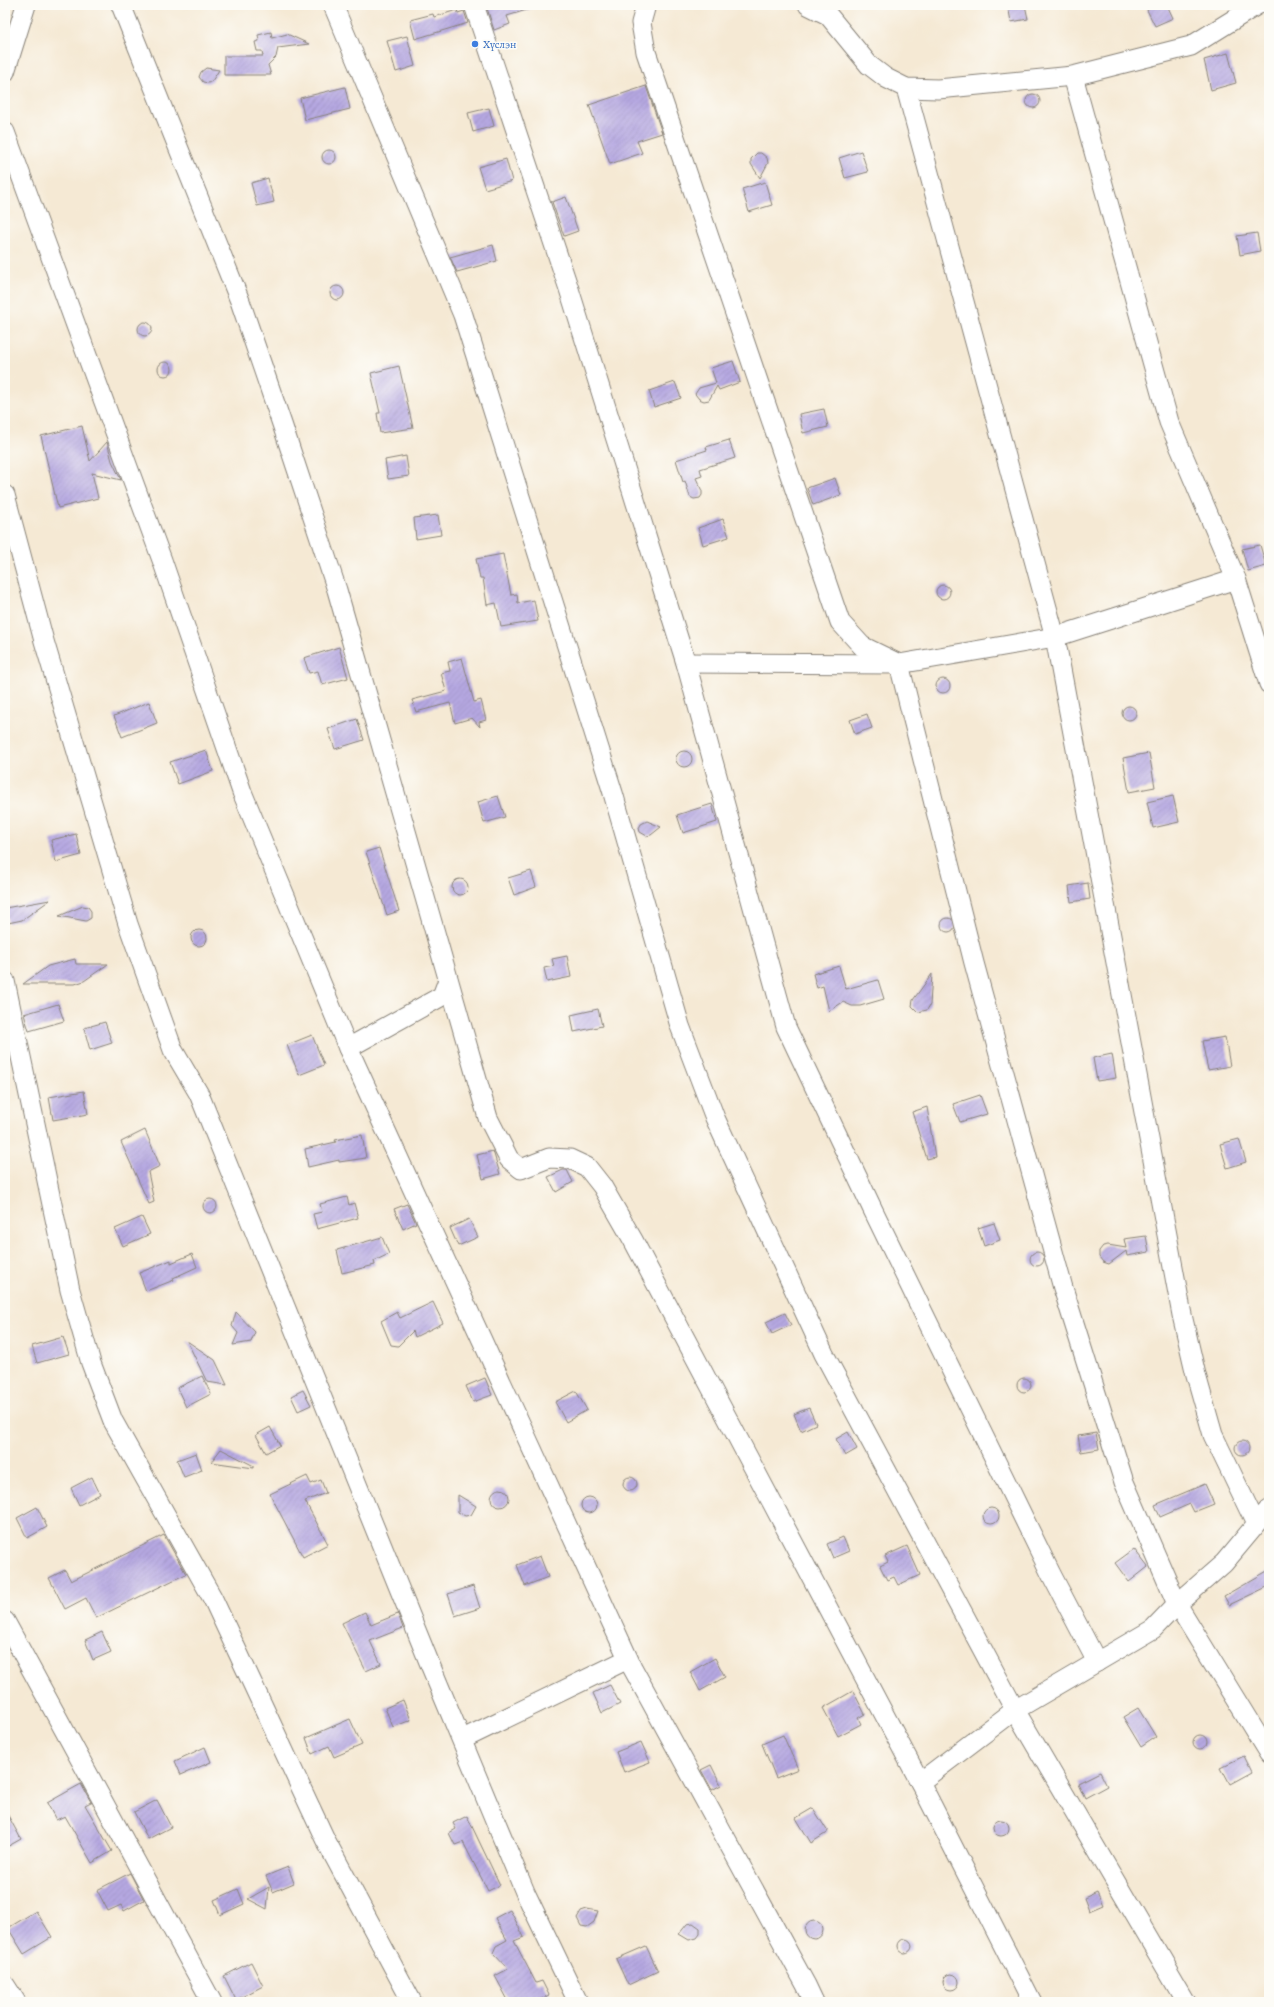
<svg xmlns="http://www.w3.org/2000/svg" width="1274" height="2007" font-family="Alegreya,serif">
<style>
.building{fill:url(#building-hatch)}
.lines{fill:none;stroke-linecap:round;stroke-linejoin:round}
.minor-casing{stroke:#888278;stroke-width:21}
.minor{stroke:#fff;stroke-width:19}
.shop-dot{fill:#3f7fe0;stroke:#fdfcf7;stroke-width:1.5}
.labels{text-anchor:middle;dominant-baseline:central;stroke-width:3;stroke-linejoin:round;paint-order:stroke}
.shop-label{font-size:11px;fill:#366cbe;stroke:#fdfcf7;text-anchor:start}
</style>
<defs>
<pattern id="building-hatch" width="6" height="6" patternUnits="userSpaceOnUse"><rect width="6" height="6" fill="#b5a7e1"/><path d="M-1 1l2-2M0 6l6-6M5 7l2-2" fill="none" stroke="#9b8fc0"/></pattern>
</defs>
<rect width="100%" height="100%" fill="#fdfcf7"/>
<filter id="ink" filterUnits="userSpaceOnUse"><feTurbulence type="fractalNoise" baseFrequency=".025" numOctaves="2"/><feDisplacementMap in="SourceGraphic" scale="8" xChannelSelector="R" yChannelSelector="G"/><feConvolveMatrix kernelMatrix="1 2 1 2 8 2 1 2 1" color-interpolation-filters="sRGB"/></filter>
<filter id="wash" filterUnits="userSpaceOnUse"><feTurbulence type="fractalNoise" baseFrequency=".012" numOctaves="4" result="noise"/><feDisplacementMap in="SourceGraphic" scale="16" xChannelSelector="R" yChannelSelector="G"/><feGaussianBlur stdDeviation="0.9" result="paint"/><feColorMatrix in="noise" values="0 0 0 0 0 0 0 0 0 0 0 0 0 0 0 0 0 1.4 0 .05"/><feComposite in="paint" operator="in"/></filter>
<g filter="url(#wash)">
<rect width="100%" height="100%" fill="#f5e9d4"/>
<g id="blocks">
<g class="building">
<polygon points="486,5 532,5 533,8 507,16 510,24 494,30"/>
<polygon points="1008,5 1025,5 1028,19 1011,22"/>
<polygon points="1156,5 1167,5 1173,18 1155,26 1147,10"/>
<polygon points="457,10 458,13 464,11 468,23 415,39 410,20 433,14 434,17"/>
<polygon points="271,32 272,38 287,34 309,44 278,48 276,57 268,65 271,75 224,75 224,56 263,56 262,51 257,51 255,42 259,41 258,35"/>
<polygon points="407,36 415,66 396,72 387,41"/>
<polygon points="1228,53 1236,83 1211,90 1204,60"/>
<polygon points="206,68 219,70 212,81 208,83 203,82 199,77 201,72"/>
<polygon points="646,86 662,133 637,141 642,153 610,164 589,105"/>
<polygon points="345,87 350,109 305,120 300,98"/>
<circle cx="1033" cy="101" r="7"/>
<polygon points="489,108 494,126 473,132 468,113"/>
<circle cx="329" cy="157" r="7"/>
<polygon points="861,151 868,172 845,178 839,158"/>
<polygon points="757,153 761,153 767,158 768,163 760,178 751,164 751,159"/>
<polygon points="506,159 512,181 485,189 478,167"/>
<polygon points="268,178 274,202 257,206 251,183"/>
<polygon points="765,182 772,205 749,212 742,189"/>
<polygon points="566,197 578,231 564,236 552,202"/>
<polygon points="1257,233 1260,251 1240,255 1237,236"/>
<polygon points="493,245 497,261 457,272 450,257"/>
<circle cx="337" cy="293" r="7"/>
<circle cx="145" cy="329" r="7"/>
<polygon points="733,361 740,382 719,390 717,386 709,400 704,401 699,399 695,394 699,388 716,383 711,368"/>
<circle cx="165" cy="369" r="7"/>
<polygon points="399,366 413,428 380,433 377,413 380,413 371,373"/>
<polygon points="675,382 681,398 654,407 649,391"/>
<polygon points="824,409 828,427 803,433 799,414"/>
<polygon points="82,426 90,461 107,442 112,461 121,480 92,473 98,498 58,508 41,436"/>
<polygon points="729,440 735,458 700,469 702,476 696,478 702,491 702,495 700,498 694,499 690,497 685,481 683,482 676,460 707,450 706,447"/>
<polygon points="406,456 409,476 388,479 385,460"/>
<polygon points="835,478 841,495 813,505 807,488"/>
<polygon points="438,515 441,535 416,539 414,518"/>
<polygon points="723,519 729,537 703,545 698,528"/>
<polygon points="1260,545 1266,566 1248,571 1242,549"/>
<polygon points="503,554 511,595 517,594 518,603 534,600 538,621 501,627 496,603 487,605 483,578 480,578 476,559"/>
<circle cx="943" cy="592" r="7"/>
<polygon points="339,647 348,678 322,685 318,671 309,673 304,658"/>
<polygon points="462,658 474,702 481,700 486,720 479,722 480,727 472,718 455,723 450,703 416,712 412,700 446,691 441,673 450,671 448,662"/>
<circle cx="943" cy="686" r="7"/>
<polygon points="149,702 157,723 122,737 114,716"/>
<circle cx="1129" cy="713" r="7"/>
<polygon points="867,714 872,728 855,734 850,720"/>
<polygon points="357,719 364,740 335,749 328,729"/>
<polygon points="206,750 213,771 178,784 170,762"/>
<circle cx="684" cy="759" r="8"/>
<polygon points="1149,753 1155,787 1129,792 1123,758"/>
<polygon points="498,796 505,817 484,823 478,802"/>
<polygon points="1173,796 1179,822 1153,828 1147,802"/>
<polygon points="712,804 717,822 683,833 677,815"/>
<polygon points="647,821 661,827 651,835 647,836 640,832 639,828 641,824"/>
<polygon points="76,834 81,855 56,862 51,840"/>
<polygon points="379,848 399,911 387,915 366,852"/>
<polygon points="531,871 536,887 514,895 508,878"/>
<circle cx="460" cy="887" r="8"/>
<polygon points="1088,883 1090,899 1071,902 1069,886"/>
<polygon points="50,900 22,920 8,923 5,908"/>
<polygon points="83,906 88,907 91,911 91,918 86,921 59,916"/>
<circle cx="948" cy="925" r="7"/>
<circle cx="199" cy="938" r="8"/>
<polygon points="567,956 571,977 547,982 544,968 554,966 552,959"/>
<polygon points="75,959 76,964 108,964 84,981 75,984 23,984 48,966"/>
<polygon points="839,966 846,989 878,980 884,999 860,1006 852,1006 843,1002 829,1011 823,986 817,988 813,974"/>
<polygon points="932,974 930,1005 927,1010 918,1012 912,1006 913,1000"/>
<polygon points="58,1004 64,1021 29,1031 24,1014"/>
<polygon points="598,1009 602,1026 574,1032 571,1015"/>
<polygon points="105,1022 112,1043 90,1050 84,1028"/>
<polygon points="312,1035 324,1065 299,1075 287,1045"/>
<polygon points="1225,1037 1230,1066 1208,1070 1202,1041"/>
<polygon points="1112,1054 1116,1078 1097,1081 1093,1058"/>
<polygon points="84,1091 88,1114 53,1120 49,1097"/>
<polygon points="980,1095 987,1114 960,1122 953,1104"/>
<polygon points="927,1107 935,1157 927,1159 912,1112"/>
<polygon points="145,1130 160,1166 148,1172 154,1202 149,1204 121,1142"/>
<polygon points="362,1135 366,1158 339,1162 339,1160 308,1167 305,1149 336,1142 335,1140"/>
<polygon points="1239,1139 1246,1162 1227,1168 1220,1144"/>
<polygon points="493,1151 500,1174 483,1179 477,1155"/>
<polygon points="563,1170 567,1170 573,1182 556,1192 548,1177"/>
<polygon points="347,1197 349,1205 354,1203 358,1218 317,1229 313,1214 322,1212 320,1204"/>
<circle cx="210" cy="1206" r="7"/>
<polygon points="407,1204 416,1223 403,1229 394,1209"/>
<polygon points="142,1217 150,1234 123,1246 115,1229"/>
<polygon points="469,1219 478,1237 458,1246 450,1228"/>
<polygon points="994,1223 1000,1240 984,1246 978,1228"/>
<polygon points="1146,1236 1149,1252 1127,1256 1126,1251 1109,1264 1103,1262 1099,1257 1099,1251 1103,1246 1108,1245 1126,1248 1124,1239"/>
<polygon points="382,1237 389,1254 374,1261 375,1265 342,1273 337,1250"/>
<circle cx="1037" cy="1259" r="7"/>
<polygon points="192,1254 197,1267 173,1278 174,1280 146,1291 139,1273 171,1260 171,1263"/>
<polygon points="433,1302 443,1323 415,1337 413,1331 398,1346 391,1345 381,1321 397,1312 400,1318"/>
<polygon points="236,1312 255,1332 251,1342 233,1345 238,1333 232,1326"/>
<polygon points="785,1313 791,1325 772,1334 766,1322"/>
<polygon points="63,1337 69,1354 37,1363 32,1346"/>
<polygon points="187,1341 215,1360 227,1385 207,1382"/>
<polygon points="202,1376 211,1394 186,1407 177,1388"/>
<polygon points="485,1378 492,1395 473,1402 466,1386"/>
<circle cx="1024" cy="1385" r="7"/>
<polygon points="303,1390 311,1405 298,1411 291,1396"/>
<polygon points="576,1391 587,1410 566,1422 555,1402"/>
<polygon points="809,1408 816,1424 801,1431 794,1414"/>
<polygon points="270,1427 280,1445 266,1453 256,1435"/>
<polygon points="848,1432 857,1449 845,1456 836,1439"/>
<polygon points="1096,1433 1099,1449 1081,1452 1078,1436"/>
<circle cx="1242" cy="1448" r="7"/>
<polygon points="221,1449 254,1466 254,1468 211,1462"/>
<polygon points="196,1453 202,1470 184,1477 177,1460"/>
<polygon points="307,1476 311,1484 321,1480 326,1493 305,1501 328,1544 303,1557 270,1494"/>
<circle cx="630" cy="1484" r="7"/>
<polygon points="92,1477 100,1494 79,1505 71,1488"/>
<polygon points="1205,1484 1214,1504 1194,1512 1190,1504 1160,1517 1155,1505"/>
<circle cx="500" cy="1498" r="9"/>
<polygon points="458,1495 476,1506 471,1515 465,1516 458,1512"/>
<circle cx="589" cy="1505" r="8"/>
<polygon points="37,1507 47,1527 27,1538 17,1518"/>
<circle cx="991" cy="1516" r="8"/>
<polygon points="164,1535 186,1574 96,1618 86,1598 65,1609 49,1578 65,1570 71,1581"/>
<polygon points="843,1537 849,1551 833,1558 827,1544"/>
<polygon points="907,1546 920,1575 898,1585 894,1577 887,1580 880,1566 888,1562 885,1556"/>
<polygon points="1134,1549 1148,1567 1129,1582 1115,1563"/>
<polygon points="540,1556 548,1577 525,1586 517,1565"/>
<polygon points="1269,1570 1269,1586 1229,1605 1224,1596"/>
<polygon points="473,1586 480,1608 455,1616 448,1594"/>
<polygon points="365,1612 371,1625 398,1614 403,1628 370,1641 381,1664 366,1671 342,1623"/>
<polygon points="102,1632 111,1652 93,1660 85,1640"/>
<polygon points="715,1658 725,1677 700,1691 690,1672"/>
<polygon points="610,1685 620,1704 602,1713 593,1693"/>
<polygon points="853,1691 865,1714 858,1718 861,1724 838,1736 823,1708"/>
<polygon points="403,1700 411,1720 393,1727 385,1708"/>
<polygon points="1138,1708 1156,1737 1141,1747 1123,1717"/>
<polygon points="350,1719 362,1745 334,1757 329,1746 312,1754 306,1738"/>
<polygon points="783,1735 798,1769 776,1778 762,1744"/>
<circle cx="1200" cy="1742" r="7"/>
<polygon points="641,1742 650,1762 624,1772 616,1752"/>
<polygon points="205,1747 211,1762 181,1775 175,1761"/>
<polygon points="1244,1756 1252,1772 1230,1784 1221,1767"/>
<polygon points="711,1765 721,1785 712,1790 701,1770"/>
<polygon points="1100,1772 1107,1786 1085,1798 1078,1783"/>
<polygon points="81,1784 91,1802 85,1805 112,1851 92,1863 65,1816 56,1820 47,1803"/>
<polygon points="157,1800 171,1827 148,1839 134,1812"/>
<polygon points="813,1808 828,1832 811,1843 796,1818"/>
<polygon points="5,1810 21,1839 5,1848"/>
<polygon points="467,1816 500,1885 488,1891 463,1842 455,1845 449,1833 456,1829 453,1823"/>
<circle cx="1001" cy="1828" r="8"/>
<polygon points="288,1867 294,1883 273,1892 266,1876"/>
<polygon points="130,1873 144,1900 124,1911 121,1905 108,1911 97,1890"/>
<polygon points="269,1887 267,1909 248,1899"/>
<polygon points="238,1889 244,1904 220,1915 214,1900"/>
<polygon points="1097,1892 1103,1905 1089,1911 1084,1898"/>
<polygon points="587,1909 598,1911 594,1922 587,1927 581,1926 577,1918 581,1911"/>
<polygon points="510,1910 524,1937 514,1941 536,1983 542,1981 549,1995 535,2002 509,2002 495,1976 508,1969 493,1953 496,1946 507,1940 495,1918"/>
<polygon points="36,1911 52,1937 24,1954 8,1928"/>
<circle cx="814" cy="1930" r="9"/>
<polygon points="693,1923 700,1928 700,1934 697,1938 689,1940 679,1934 687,1924"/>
<circle cx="905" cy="1946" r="7"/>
<polygon points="646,1946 658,1971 628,1985 616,1959"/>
<polygon points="251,1962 263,1986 236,2000 224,1976"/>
<circle cx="951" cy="1982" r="8"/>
</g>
</g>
</g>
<g filter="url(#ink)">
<use href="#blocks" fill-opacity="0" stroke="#888278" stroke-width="1"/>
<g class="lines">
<defs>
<g id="minor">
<polyline points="121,5 240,301 282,424 337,590 488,1118 509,1159 521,1169 549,1158 570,1159 587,1167 602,1186 633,1240 920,1782 1032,2002"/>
<polyline points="333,5 463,315 613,793 680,1026 715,1118 824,1354 1015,1710 1186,2002"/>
<polyline points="474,5 569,289 686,663 786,1027 873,1210 1051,1574 1097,1662"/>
<polyline points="646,5 641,23 646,52 840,622 862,646 899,664 974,963 1063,1288 1124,1482 1177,1604 1269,1754"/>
<polyline points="808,5 828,15 869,65 886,78 906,88 938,89 1073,76 1191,46 1257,5"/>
<polyline points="5,72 26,5"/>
<polyline points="1073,76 1169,422 1236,579 1269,684"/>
<polyline points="906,88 1055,637 1182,1315 1196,1375 1213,1435 1256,1524"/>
<polyline points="5,132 162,560 242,792 348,1048 632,1667 806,1985 814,2002"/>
<polyline points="5,495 44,641 128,924 173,1050 199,1094 429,1662 525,1892 578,2002"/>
<polyline points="686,663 899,664 1055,637 1236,579"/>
<polyline points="5,981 70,1290 91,1363 113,1421 213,1599 325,1839 412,2002"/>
<polyline points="348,1048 442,996 448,980"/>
<polyline points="5,1621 212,2002"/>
<polyline points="463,1739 628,1659"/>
<polyline points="920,1782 1015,1710 1153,1629 1177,1604 1224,1563 1269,1509"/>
<polyline points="5,1985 16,2002"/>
</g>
</defs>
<use href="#minor" class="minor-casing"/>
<use href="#minor" class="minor"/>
</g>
</g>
<circle class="shop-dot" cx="475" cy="44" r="4"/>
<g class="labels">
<g class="shop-label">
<text x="483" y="44">Хүслэн</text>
</g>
</g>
<rect width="1274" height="2007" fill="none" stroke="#fdfcf7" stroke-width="20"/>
</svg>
